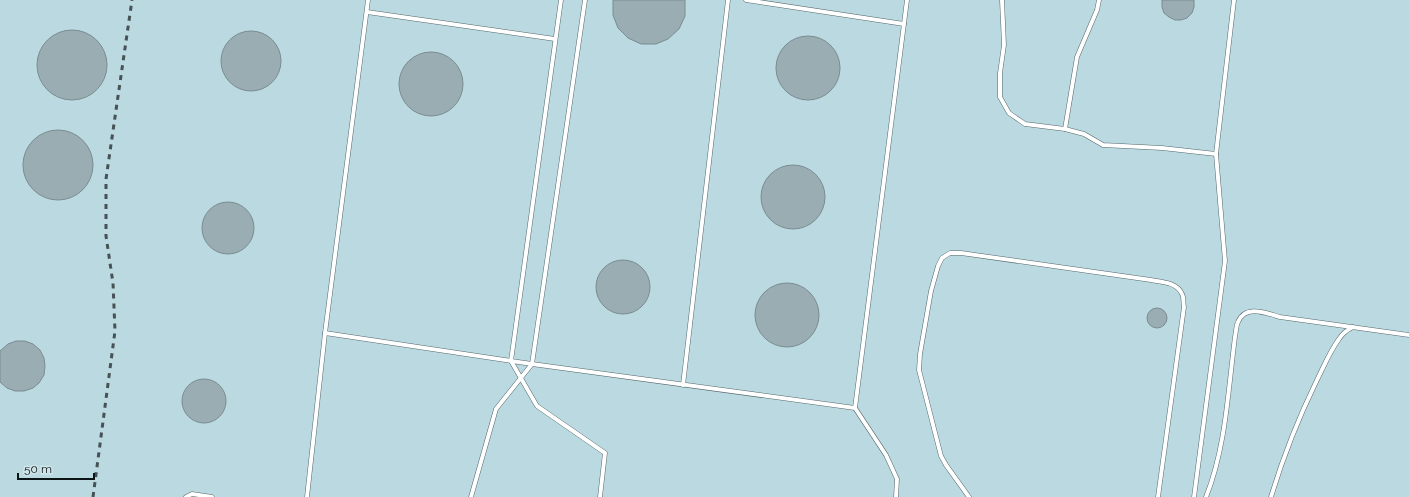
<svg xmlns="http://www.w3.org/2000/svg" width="1409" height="497" font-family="Raleway,sans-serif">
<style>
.built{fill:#bbd9e1}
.building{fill:#99adb2;stroke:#798c91}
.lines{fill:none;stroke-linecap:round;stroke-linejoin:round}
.service-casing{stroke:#54676b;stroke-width:5}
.service{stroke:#fff;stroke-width:4}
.rail{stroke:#465255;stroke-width:3;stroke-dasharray:5 5;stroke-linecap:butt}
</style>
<rect width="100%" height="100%" fill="#d0e6eb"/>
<rect class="built" x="0" y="0" width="1409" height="497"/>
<g class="building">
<polygon points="613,0 685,0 685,16 679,29 668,39 656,44 641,44 628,38 618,28 613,15"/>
<polygon points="1162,0 1194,0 1194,7 1192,13 1187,18 1181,20 1175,20 1169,17 1164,13 1162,7"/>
<circle cx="72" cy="65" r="35"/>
<circle cx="251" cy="61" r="30"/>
<circle cx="808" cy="68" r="32"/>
<circle cx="431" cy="84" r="32"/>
<circle cx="58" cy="165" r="35"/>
<circle cx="793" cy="197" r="32"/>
<circle cx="228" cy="228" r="26"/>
<circle cx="623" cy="287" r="27"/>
<circle cx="787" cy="315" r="32"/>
<circle cx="1157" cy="318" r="10"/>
<polygon points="16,341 25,341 33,344 40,350 44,358 45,366 44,375 39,383 33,388 24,391 15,391 7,388 0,382 0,351 8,344"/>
<circle cx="204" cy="401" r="22"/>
</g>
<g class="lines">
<defs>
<g id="service">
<polyline points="561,0 511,361 537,406 605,453 600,497"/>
<polyline points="746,0 904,24"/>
<polyline points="1002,0 1004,45 1000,73 1000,97 1009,113 1025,124 1065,129"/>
<polyline points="1099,0 1097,10 1077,57 1065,129 1084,134 1103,145 1162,148 1216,154"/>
<polyline points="367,12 555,39"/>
<polyline points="325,333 532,364 855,408"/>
<polyline points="683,385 728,0"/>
<polyline points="186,497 192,494 212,497"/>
<polyline points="307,497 325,333 368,0"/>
<polyline points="471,497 496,409 532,364 585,0"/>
<polyline points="896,497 897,479 886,455 855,408 907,0"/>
<path d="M969 497 946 465 941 456 919 370 920 354 931 291 938 266 942 258 950 253H961L1151 280C1161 282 1177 282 1182 294 1184 297 1183 303 1184 307L1158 497"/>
<polyline points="1194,497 1225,261 1216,154 1234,0"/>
<path d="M1206 497C1226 447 1228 390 1235 337 1236 332 1236 326 1238 322 1245 304 1266 313 1280 317L1409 335"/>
<path d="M1271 497C1283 457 1299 417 1317 380 1324 366 1330 351 1339 339 1342 334 1347 330 1353 327"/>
</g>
</defs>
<use href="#service" class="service-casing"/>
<use href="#service" class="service"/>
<polyline class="rail" points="93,497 115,331 113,283 106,236 106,179 132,0"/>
</g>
<path d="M18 473v6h76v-6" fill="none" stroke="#0b1315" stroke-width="2"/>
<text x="24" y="473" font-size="12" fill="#0b1315" stroke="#d0e6eb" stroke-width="3" paint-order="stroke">50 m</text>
</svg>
